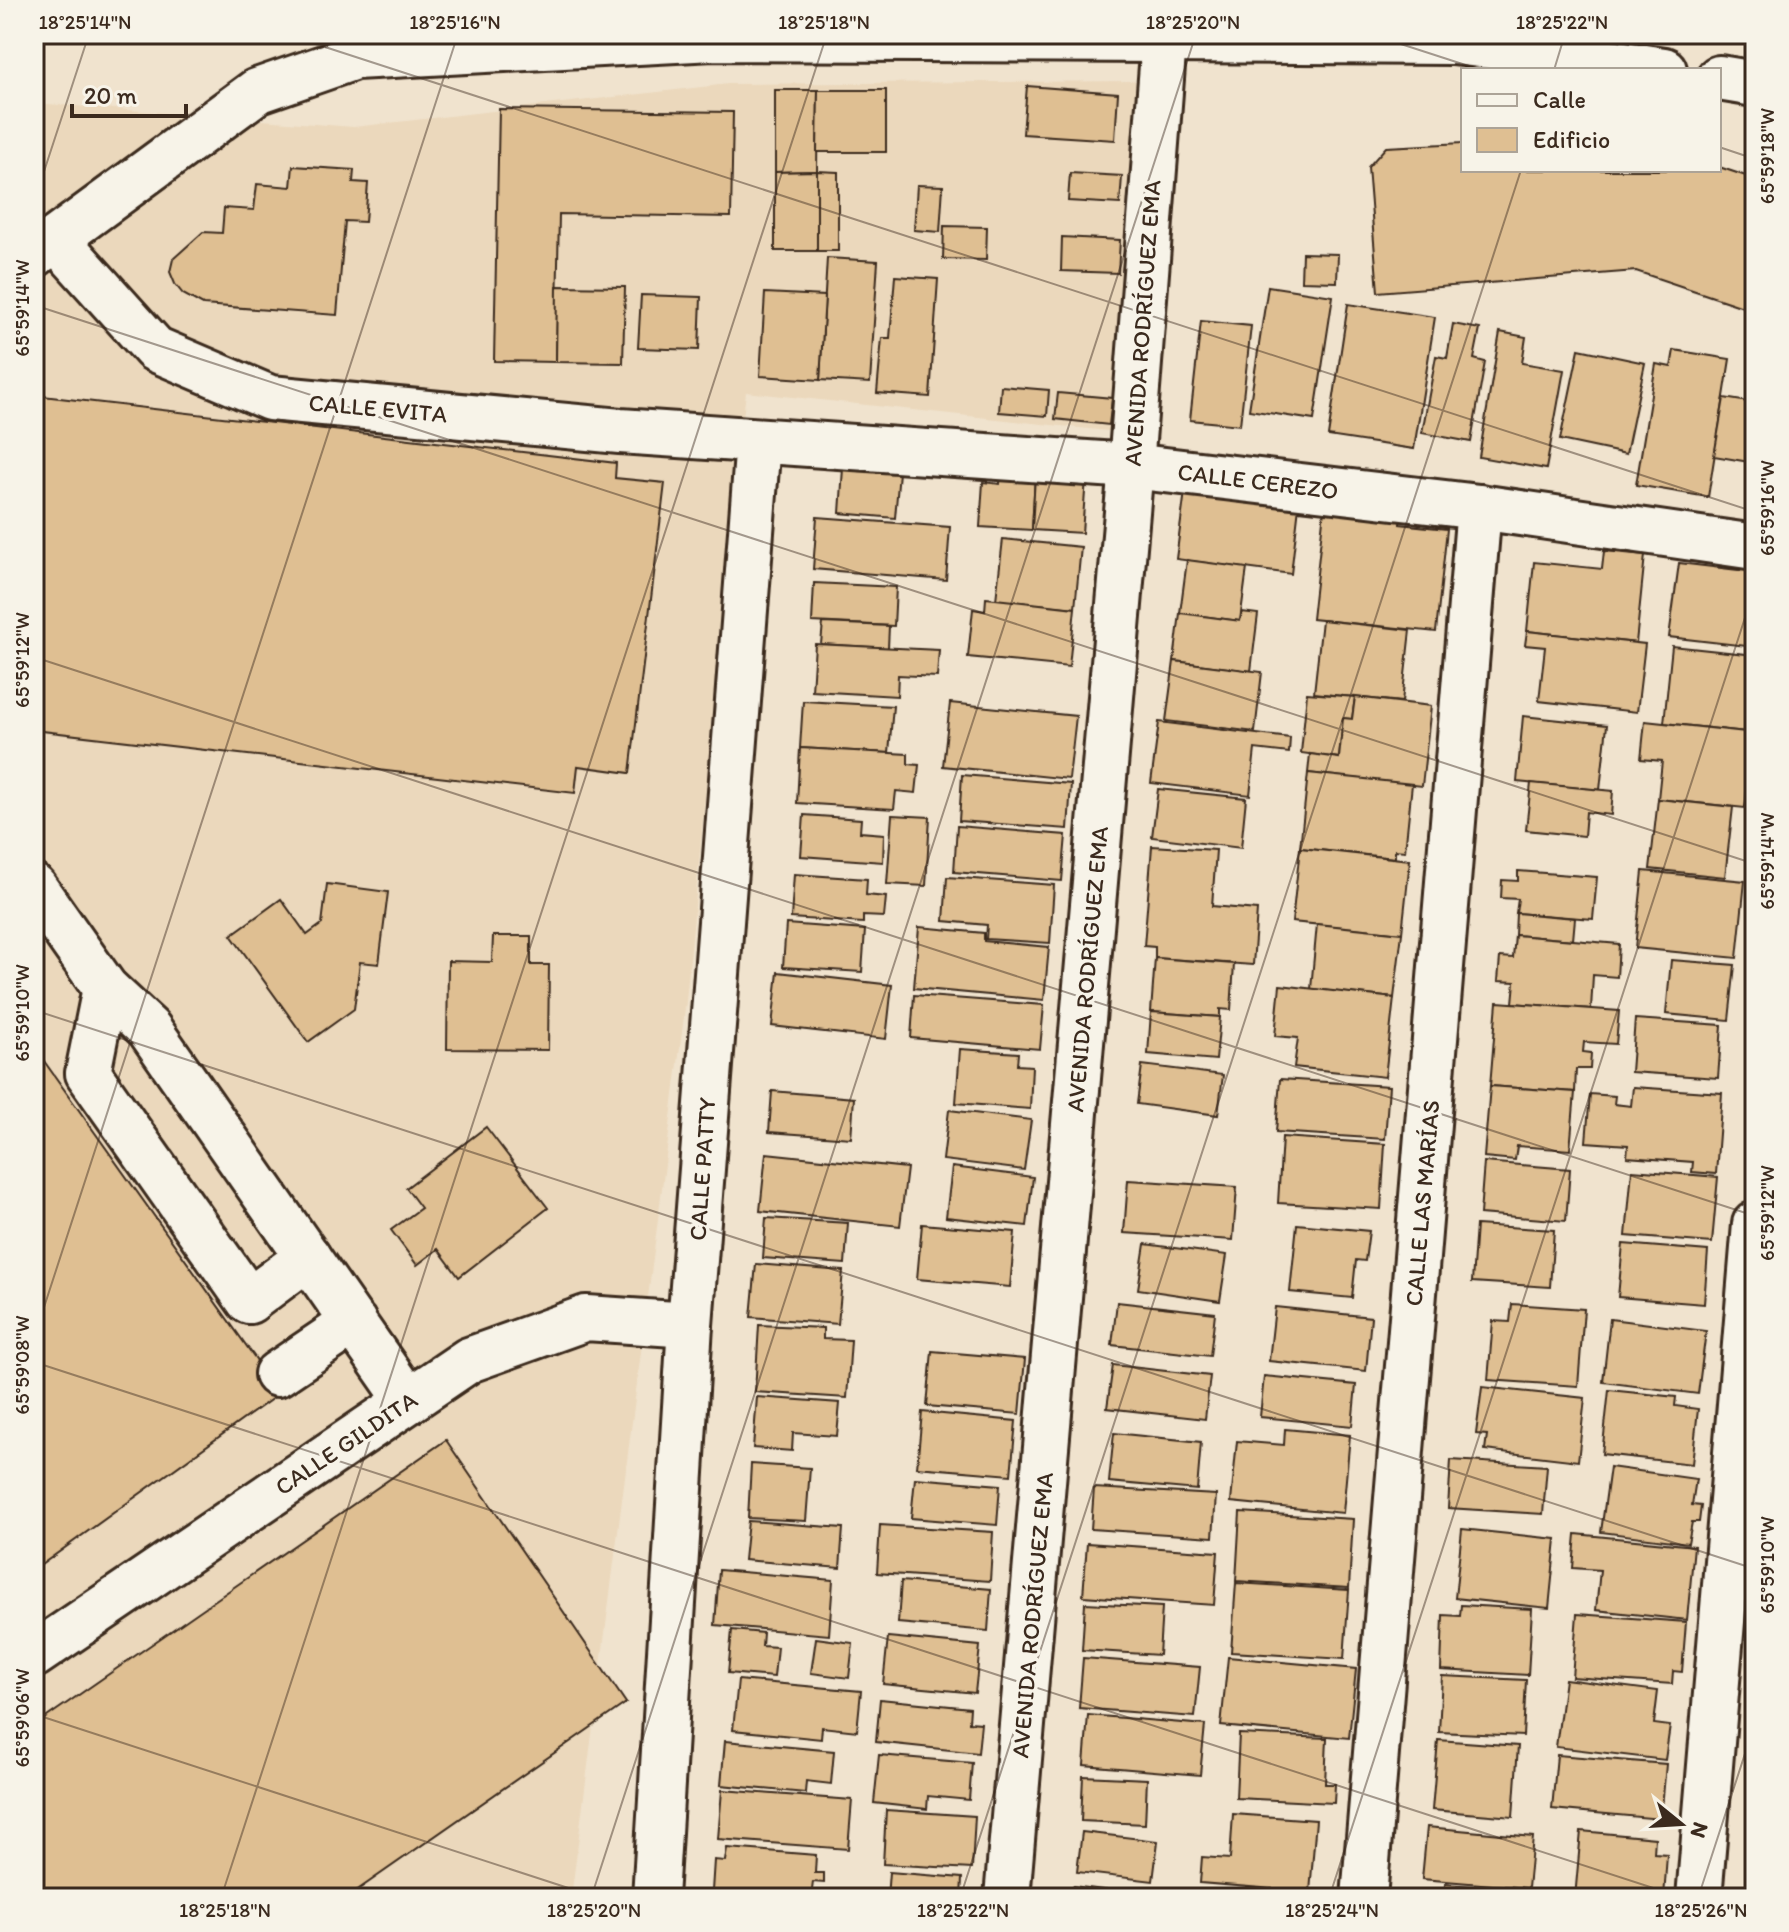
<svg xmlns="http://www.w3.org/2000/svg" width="1789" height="1932" font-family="Itim,sans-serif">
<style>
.built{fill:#ebd8bc}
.building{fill:#dfbf92;stroke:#3b2a1e;stroke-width:2}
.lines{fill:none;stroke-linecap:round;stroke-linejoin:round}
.minor-casing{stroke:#3b2a1e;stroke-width:50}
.minor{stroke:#f7f3e8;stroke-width:44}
.ticks{fill:none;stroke:#3b2a1e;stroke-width:2;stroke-opacity:0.45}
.labels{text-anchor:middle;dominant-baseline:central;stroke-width:7;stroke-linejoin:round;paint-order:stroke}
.street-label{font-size:24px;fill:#3b2a1e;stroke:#f7f3e8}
.neatline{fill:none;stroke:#3b2a1e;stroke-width:3}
.ticks-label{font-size:20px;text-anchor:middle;fill:#3b2a1e}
</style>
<rect width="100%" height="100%" fill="#f0e3ce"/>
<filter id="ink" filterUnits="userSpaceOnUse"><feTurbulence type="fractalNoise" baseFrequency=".0125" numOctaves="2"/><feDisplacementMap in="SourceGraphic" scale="16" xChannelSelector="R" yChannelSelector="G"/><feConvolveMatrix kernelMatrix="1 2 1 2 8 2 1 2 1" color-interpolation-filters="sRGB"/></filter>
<g filter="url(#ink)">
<polygon class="built" points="1136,81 1117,432 746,392 731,521 686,1001 571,1898 34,1898 34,103 354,127 728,84"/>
<g class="building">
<polygon points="1027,86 1118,93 1115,140 1023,134"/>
<polygon points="775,90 818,90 817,171 775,172"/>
<polygon points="818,90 886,90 886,152 817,152"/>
<polygon points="499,109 733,112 731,217 559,214 556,362 494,361"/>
<polygon points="1463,143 1463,170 1719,170 1719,167 1755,179 1755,311 1636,271 1378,292 1368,167 1386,147"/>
<polygon points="293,166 354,170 353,182 368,183 365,222 345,221 337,315 203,305 183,294 175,284 170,272 173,259 203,232 222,233 224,208 254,210 257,184 291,187"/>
<polygon points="817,171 838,172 838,251 817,251"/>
<polygon points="817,171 817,251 775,251 775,172"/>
<polygon points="1070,173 1122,176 1120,204 1068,201"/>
<polygon points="917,185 943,186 940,232 914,230"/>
<polygon points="944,226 987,227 986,260 943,259"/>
<polygon points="1062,237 1120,240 1118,273 1061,271"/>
<polygon points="1302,253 1338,254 1337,282 1301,281"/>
<polygon points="827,258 878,261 870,383 820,380"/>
<polygon points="895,276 938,279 930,397 877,393 882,338 890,338"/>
<polygon points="557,286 625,287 623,363 556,362"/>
<polygon points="1268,286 1333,296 1314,420 1249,410"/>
<polygon points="765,293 825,296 820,380 760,376"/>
<polygon points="641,295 701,297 699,350 638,348"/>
<polygon points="1348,304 1435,317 1414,449 1328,436"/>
<polygon points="1201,321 1251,326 1240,425 1190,420"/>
<polygon points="1453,324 1480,329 1474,359 1485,362 1471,442 1422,433 1436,356 1447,358"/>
<polygon points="1500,332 1526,337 1522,363 1564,370 1546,469 1479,457"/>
<polygon points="1579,349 1645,363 1626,454 1560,440"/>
<polygon points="1674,350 1730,359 1708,497 1636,485 1656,364 1671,367"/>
<polygon points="1001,386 1049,390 1047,416 999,412"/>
<polygon points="1058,393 1112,398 1109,425 1055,419"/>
<polygon points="34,395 616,463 615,478 665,483 630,773 578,766 575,793 34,730"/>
<polygon points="1724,398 1755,403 1755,463 1714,456"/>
<polygon points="843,468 899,472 895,518 840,513"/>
<polygon points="1001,473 1035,475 1032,530 980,527 983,482 1000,484"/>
<polygon points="1035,475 1086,478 1082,533 1032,530"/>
<polygon points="1185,491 1299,506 1291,574 1176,559"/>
<polygon points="1401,507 1400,524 1447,529 1436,632 1312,619 1324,510"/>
<polygon points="817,517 950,527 946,580 813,569"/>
<polygon points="1003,539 1081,547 1075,608 996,600"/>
<polygon points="1604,551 1645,555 1636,643 1527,631 1534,562 1602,569"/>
<polygon points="1187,560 1247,568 1240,621 1180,613"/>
<polygon points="1679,563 1755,572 1755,647 1669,637"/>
<polygon points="814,583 896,587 894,626 812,622"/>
<polygon points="986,598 1075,608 1069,667 968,657 973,609 985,611"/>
<polygon points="1242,612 1258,614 1251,671 1174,661 1180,613 1240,621"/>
<polygon points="1322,620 1410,630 1402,702 1314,693"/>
<polygon points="823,623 889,626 888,648 821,644"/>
<polygon points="1527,631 1645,644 1637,712 1539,701 1545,647 1525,645"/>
<polygon points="815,644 939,650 937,677 898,675 897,696 812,691"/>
<polygon points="1672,646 1755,655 1755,733 1664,723"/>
<polygon points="1174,661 1262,672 1255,732 1166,721"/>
<polygon points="1307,693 1355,697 1352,719 1343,718 1339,758 1301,753"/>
<polygon points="1355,697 1431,706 1422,786 1308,773 1310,754 1339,758 1343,718 1352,719"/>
<polygon points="803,701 893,706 889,753 800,748"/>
<polygon points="950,703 1076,716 1069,779 943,766"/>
<polygon points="1523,716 1607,725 1600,790 1517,782"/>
<polygon points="1645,721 1755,733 1753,752 1755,752 1755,767 1750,766 1745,808 1658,799 1662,761 1641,759"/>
<polygon points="1159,722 1290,738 1289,753 1255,749 1250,795 1151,783"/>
<polygon points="800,748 908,754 908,764 919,765 916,793 896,791 894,809 797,803"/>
<polygon points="1308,773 1412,784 1405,851 1395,850 1395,858 1300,848"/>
<polygon points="962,775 1071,784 1068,829 959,821"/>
<polygon points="1531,783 1613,791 1611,815 1586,812 1584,836 1526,830"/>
<polygon points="1158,789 1246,798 1241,848 1152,837"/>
<polygon points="1658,799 1733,807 1725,877 1650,869"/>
<polygon points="804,815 861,819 860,832 884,834 883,862 801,856"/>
<polygon points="892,815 930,817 926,886 887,884"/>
<polygon points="957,826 1066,835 1062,881 954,872"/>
<polygon points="1152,846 1216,850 1212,906 1257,910 1253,965 1155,958 1155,947 1144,946"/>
<polygon points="1300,848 1410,860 1402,933 1292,922"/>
<polygon points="1518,871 1597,877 1593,919 1516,913 1518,899 1501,898 1502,880 1518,881"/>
<polygon points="1643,871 1745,881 1737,958 1635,948"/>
<polygon points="794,874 867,879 866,895 886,897 884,917 863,916 863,923 791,918"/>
<polygon points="947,877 1054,885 1050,943 986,939 987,925 944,921"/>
<polygon points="327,884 388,892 379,964 360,962 354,1009 308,1042 231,935 281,899 307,935 322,924"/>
<polygon points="1516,913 1575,918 1573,940 1515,935"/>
<polygon points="786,924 865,930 862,972 783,967"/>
<polygon points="1317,924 1402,933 1394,998 1311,989"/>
<polygon points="919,927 984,933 984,941 1049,947 1044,1000 914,988"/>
<polygon points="1515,935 1619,944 1617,977 1593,975 1591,1009 1513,1003 1515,982 1498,981 1500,957 1513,958"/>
<polygon points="493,936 531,936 531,965 549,965 548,1050 447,1049 448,961 492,962"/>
<polygon points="1155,958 1234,964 1231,1010 1220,1009 1220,1017 1151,1012"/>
<polygon points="1671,960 1735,965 1729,1020 1666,1014"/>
<polygon points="778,972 892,985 886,1039 772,1026"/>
<polygon points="1280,985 1394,998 1385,1077 1294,1067 1298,1038 1275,1036"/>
<polygon points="914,995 1044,1005 1040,1049 911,1038"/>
<polygon points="1497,1002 1619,1011 1616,1044 1584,1042 1583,1052 1591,1053 1590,1069 1576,1069 1575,1092 1490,1086"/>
<polygon points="1151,1012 1220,1017 1216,1060 1148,1054"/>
<polygon points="1635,1019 1722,1025 1718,1078 1631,1072"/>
<polygon points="34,1047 280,1393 34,1570"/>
<polygon points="960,1049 1018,1053 1017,1065 1032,1066 1030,1109 956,1103"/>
<polygon points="1142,1065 1223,1075 1218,1115 1137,1104"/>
<polygon points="1280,1079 1389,1086 1385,1139 1276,1132"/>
<polygon points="1490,1086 1575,1092 1570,1150 1517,1146 1515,1160 1484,1157"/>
<polygon points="1633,1087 1722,1093 1716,1174 1692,1172 1693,1162 1627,1157 1628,1145 1586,1142 1590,1094 1615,1096 1614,1104 1631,1106"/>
<polygon points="772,1091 854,1098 851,1138 769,1132"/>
<polygon points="949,1110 1031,1120 1024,1170 943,1160"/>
<polygon points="486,1127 548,1208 459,1277 438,1249 417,1265 391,1230 421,1208 406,1188"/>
<polygon points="1282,1137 1385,1144 1381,1209 1278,1203"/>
<polygon points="766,1153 907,1168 900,1226 760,1211"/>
<polygon points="1484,1162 1570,1169 1566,1221 1480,1214"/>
<polygon points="952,1167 1033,1177 1027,1226 946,1217"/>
<polygon points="1632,1170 1718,1177 1712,1243 1626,1236"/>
<polygon points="1128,1180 1237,1187 1233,1240 1124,1233"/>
<polygon points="766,1218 848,1223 845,1264 763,1258"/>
<polygon points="922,1224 1015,1232 1010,1287 917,1279"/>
<polygon points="1297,1224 1369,1231 1365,1261 1356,1260 1352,1298 1290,1292"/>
<polygon points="1476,1225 1554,1230 1550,1287 1472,1282"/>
<polygon points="1145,1244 1227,1255 1220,1301 1138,1289"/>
<polygon points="1623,1244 1708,1251 1704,1304 1618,1297"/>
<polygon points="756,1264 843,1271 838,1324 751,1317"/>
<polygon points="1117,1302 1215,1313 1210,1356 1112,1345"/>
<polygon points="1512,1304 1584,1309 1578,1386 1488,1380 1493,1321 1510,1322"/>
<polygon points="1275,1307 1371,1317 1366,1371 1269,1361"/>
<polygon points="1610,1319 1706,1331 1698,1394 1603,1382"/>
<polygon points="759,1325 823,1328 823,1339 851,1340 847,1398 755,1392"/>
<polygon points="932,1351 1025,1359 1020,1414 927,1406"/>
<polygon points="1113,1365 1210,1376 1205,1419 1107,1408"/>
<polygon points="1264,1376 1356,1385 1352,1426 1260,1417"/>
<polygon points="1482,1387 1585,1398 1578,1461 1485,1450 1487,1435 1476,1434"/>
<polygon points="1609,1390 1676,1397 1675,1406 1698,1409 1692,1464 1602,1454"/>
<polygon points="757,1397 840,1403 837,1436 793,1433 792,1451 753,1448"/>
<polygon points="922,1412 1016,1421 1011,1475 917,1467"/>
<polygon points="1285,1429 1350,1435 1343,1513 1231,1502 1237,1441 1284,1445"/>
<polygon points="1114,1433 1201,1442 1197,1490 1109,1482"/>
<polygon points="446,1440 626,1703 346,1898 34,1898 34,1726"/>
<polygon points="1451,1460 1547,1466 1543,1514 1448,1508"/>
<polygon points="751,1464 810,1468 806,1521 748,1518"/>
<polygon points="1610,1467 1696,1479 1692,1505 1701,1506 1699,1522 1692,1522 1688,1543 1601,1532"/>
<polygon points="915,1478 1000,1485 997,1525 911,1518"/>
<polygon points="1094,1488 1216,1495 1213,1537 1091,1529"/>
<polygon points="1240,1512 1353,1519 1349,1588 1236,1581"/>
<polygon points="748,1521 843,1528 840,1568 744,1560"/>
<polygon points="880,1525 993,1532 990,1581 877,1573"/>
<polygon points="1462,1529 1556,1539 1549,1608 1455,1598"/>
<polygon points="1576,1534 1694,1546 1687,1620 1596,1610 1600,1570 1573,1568"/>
<polygon points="1087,1543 1218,1552 1214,1605 1083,1596"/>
<polygon points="719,1570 833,1580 829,1635 715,1625"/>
<polygon points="901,1581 991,1589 988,1631 898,1623"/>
<polygon points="1236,1583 1349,1590 1344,1659 1231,1652"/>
<polygon points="1085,1603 1162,1607 1159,1655 1082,1650"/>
<polygon points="1461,1605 1532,1609 1528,1675 1441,1670 1443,1615 1460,1616"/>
<polygon points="1577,1614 1686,1622 1682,1672 1673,1671 1672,1684 1572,1677"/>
<polygon points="732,1630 763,1633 762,1646 777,1647 774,1677 728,1673"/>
<polygon points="888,1637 980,1646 975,1693 883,1684"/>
<polygon points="816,1638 853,1643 849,1678 811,1673"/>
<polygon points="1228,1657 1356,1669 1349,1738 1221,1726"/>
<polygon points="1083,1658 1200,1667 1195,1717 1079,1708"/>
<polygon points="1442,1676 1526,1680 1523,1736 1439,1732"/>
<polygon points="1565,1679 1658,1691 1654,1724 1670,1726 1665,1760 1556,1747"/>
<polygon points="738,1680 861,1691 857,1731 822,1727 821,1739 733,1730"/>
<polygon points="880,1699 970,1708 969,1722 981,1723 978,1753 876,1742"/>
<polygon points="1088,1715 1205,1725 1200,1775 1084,1765"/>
<polygon points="1239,1734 1327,1738 1325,1784 1335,1784 1334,1803 1236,1798"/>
<polygon points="1438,1740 1518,1746 1513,1817 1432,1810"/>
<polygon points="725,1741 834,1751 831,1784 806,1781 805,1793 721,1785"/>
<polygon points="879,1755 972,1763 969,1800 928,1796 927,1809 874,1803"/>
<polygon points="1557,1755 1666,1764 1661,1819 1552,1809"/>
<polygon points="1083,1776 1147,1779 1145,1824 1081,1821"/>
<polygon points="722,1790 852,1800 848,1849 718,1839"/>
<polygon points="886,1810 975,1816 972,1869 883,1864"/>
<polygon points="1233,1814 1316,1820 1310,1892 1200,1883 1202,1857 1230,1859"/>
<polygon points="1427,1827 1533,1837 1528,1888 1422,1879"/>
<polygon points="1581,1831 1655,1838 1654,1853 1667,1854 1664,1898 1575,1898"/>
<polygon points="1082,1832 1158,1841 1153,1881 1077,1872"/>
<polygon points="727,1848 816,1855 815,1873 824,1873 824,1883 813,1882 811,1898 712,1891 714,1860 725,1861"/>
<polygon points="889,1872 962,1878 961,1898 887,1898"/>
<polygon points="1445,1884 1510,1889 1510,1898 1444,1898"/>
<polygon points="1073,1886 1149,1896 1148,1898 1072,1898"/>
</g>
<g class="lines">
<defs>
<g id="minor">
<polyline points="1719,78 1755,84"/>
<polyline points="56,239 155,349 270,398 620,431 1131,466 1479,507 1755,547"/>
<polyline points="34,255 257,91 355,57 713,38 1164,40 1452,42 1536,51 1664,70"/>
<polyline points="34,887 105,988 149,1029 408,1401"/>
<polyline points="105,988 88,1073 249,1301 308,1257"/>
<polyline points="277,1374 354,1322"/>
<polyline points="34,1655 469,1360 586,1318 690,1325"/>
<polyline points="655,1898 690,1325 758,441"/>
<polyline points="1007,1898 1131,466 1164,40"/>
<polyline points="1364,1898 1479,507"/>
<polyline points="1699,1898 1755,1224"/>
</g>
</defs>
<use href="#minor" class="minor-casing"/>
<use href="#minor" class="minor"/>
</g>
</g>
<path class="ticks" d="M285 34 1755 512M1370 34 1481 70M1554 70 1565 34M1719 147 1755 159M34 202 89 34M34 305 1755 864M34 657 1755 1216M34 1010 1755 1569M34 1338 458 34M34 1362 1684 1898M34 1714 599 1898M221 1898 827 34M591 1898 1196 34M960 1898 1521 170M1329 1898 1755 587M1698 1898 1755 1723"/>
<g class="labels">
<g class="street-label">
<text transform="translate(1142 323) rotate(-86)">AVENIDA RODRÍGUEZ EMA</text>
<text transform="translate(378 408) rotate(5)">CALLE EVITA</text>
<text transform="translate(1258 481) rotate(7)">CALLE CEREZO</text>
<text transform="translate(1087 969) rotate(-85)">AVENIDA RODRÍGUEZ EMA</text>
<text transform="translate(702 1169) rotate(-86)">CALLE PATTY</text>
<text transform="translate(1422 1203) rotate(-85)">CALLE LAS MARÍAS</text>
<text transform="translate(346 1443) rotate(-34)">CALLE GILDITA</text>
<text transform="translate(1032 1615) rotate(-85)">AVENIDA RODRÍGUEZ EMA</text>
</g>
</g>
<rect width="1789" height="1932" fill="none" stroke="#f7f3e8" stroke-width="88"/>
<rect x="1461" y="68" width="260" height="104" fill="#f7f3e8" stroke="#aca397" stroke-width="2"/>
<rect x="1477" y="94" width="40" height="12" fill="#f7f3e8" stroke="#aca397" stroke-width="2"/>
<text x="1533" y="108" font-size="24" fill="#3b2a1e">Calle</text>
<rect x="1477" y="128" width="40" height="24" fill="#dfbf92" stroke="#aca397" stroke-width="2"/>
<text x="1533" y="148" font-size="24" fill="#3b2a1e">Edificio</text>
<g transform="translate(1681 1824) rotate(108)" stroke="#f7f3e8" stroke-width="6" paint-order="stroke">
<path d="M0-6L14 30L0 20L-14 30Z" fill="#3b2a1e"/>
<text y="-12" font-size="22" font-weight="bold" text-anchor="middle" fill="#3b2a1e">N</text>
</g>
<path d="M72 104v12h114v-12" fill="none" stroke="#3b2a1e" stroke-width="4"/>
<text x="84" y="104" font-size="24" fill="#3b2a1e" stroke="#f7f3e8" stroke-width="6" paint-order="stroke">20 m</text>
<rect x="44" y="44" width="1701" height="1844" class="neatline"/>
<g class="ticks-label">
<text x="85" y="29">18°25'14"N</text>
<text x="455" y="29">18°25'16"N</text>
<text x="824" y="29">18°25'18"N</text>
<text x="1193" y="29">18°25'20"N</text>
<text x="1562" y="29">18°25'22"N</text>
<text transform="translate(1767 156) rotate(-90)" y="7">65°59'18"W</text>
<text transform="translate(22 308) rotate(-90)" y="7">65°59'14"W</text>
<text transform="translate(1767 508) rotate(-90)" y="7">65°59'16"W</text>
<text transform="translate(22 660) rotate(-90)" y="7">65°59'12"W</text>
<text transform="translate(1767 861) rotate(-90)" y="7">65°59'14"W</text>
<text transform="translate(22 1013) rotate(-90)" y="7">65°59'10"W</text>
<text transform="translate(1767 1213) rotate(-90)" y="7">65°59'12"W</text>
<text transform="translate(22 1365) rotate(-90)" y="7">65°59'08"W</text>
<text transform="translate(1767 1565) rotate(-90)" y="7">65°59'10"W</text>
<text transform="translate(22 1718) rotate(-90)" y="7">65°59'06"W</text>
<text x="225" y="1917">18°25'18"N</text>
<text x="594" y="1917">18°25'20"N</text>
<text x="963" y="1917">18°25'22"N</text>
<text x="1332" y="1917">18°25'24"N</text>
<text x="1701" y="1917">18°25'26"N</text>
</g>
</svg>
